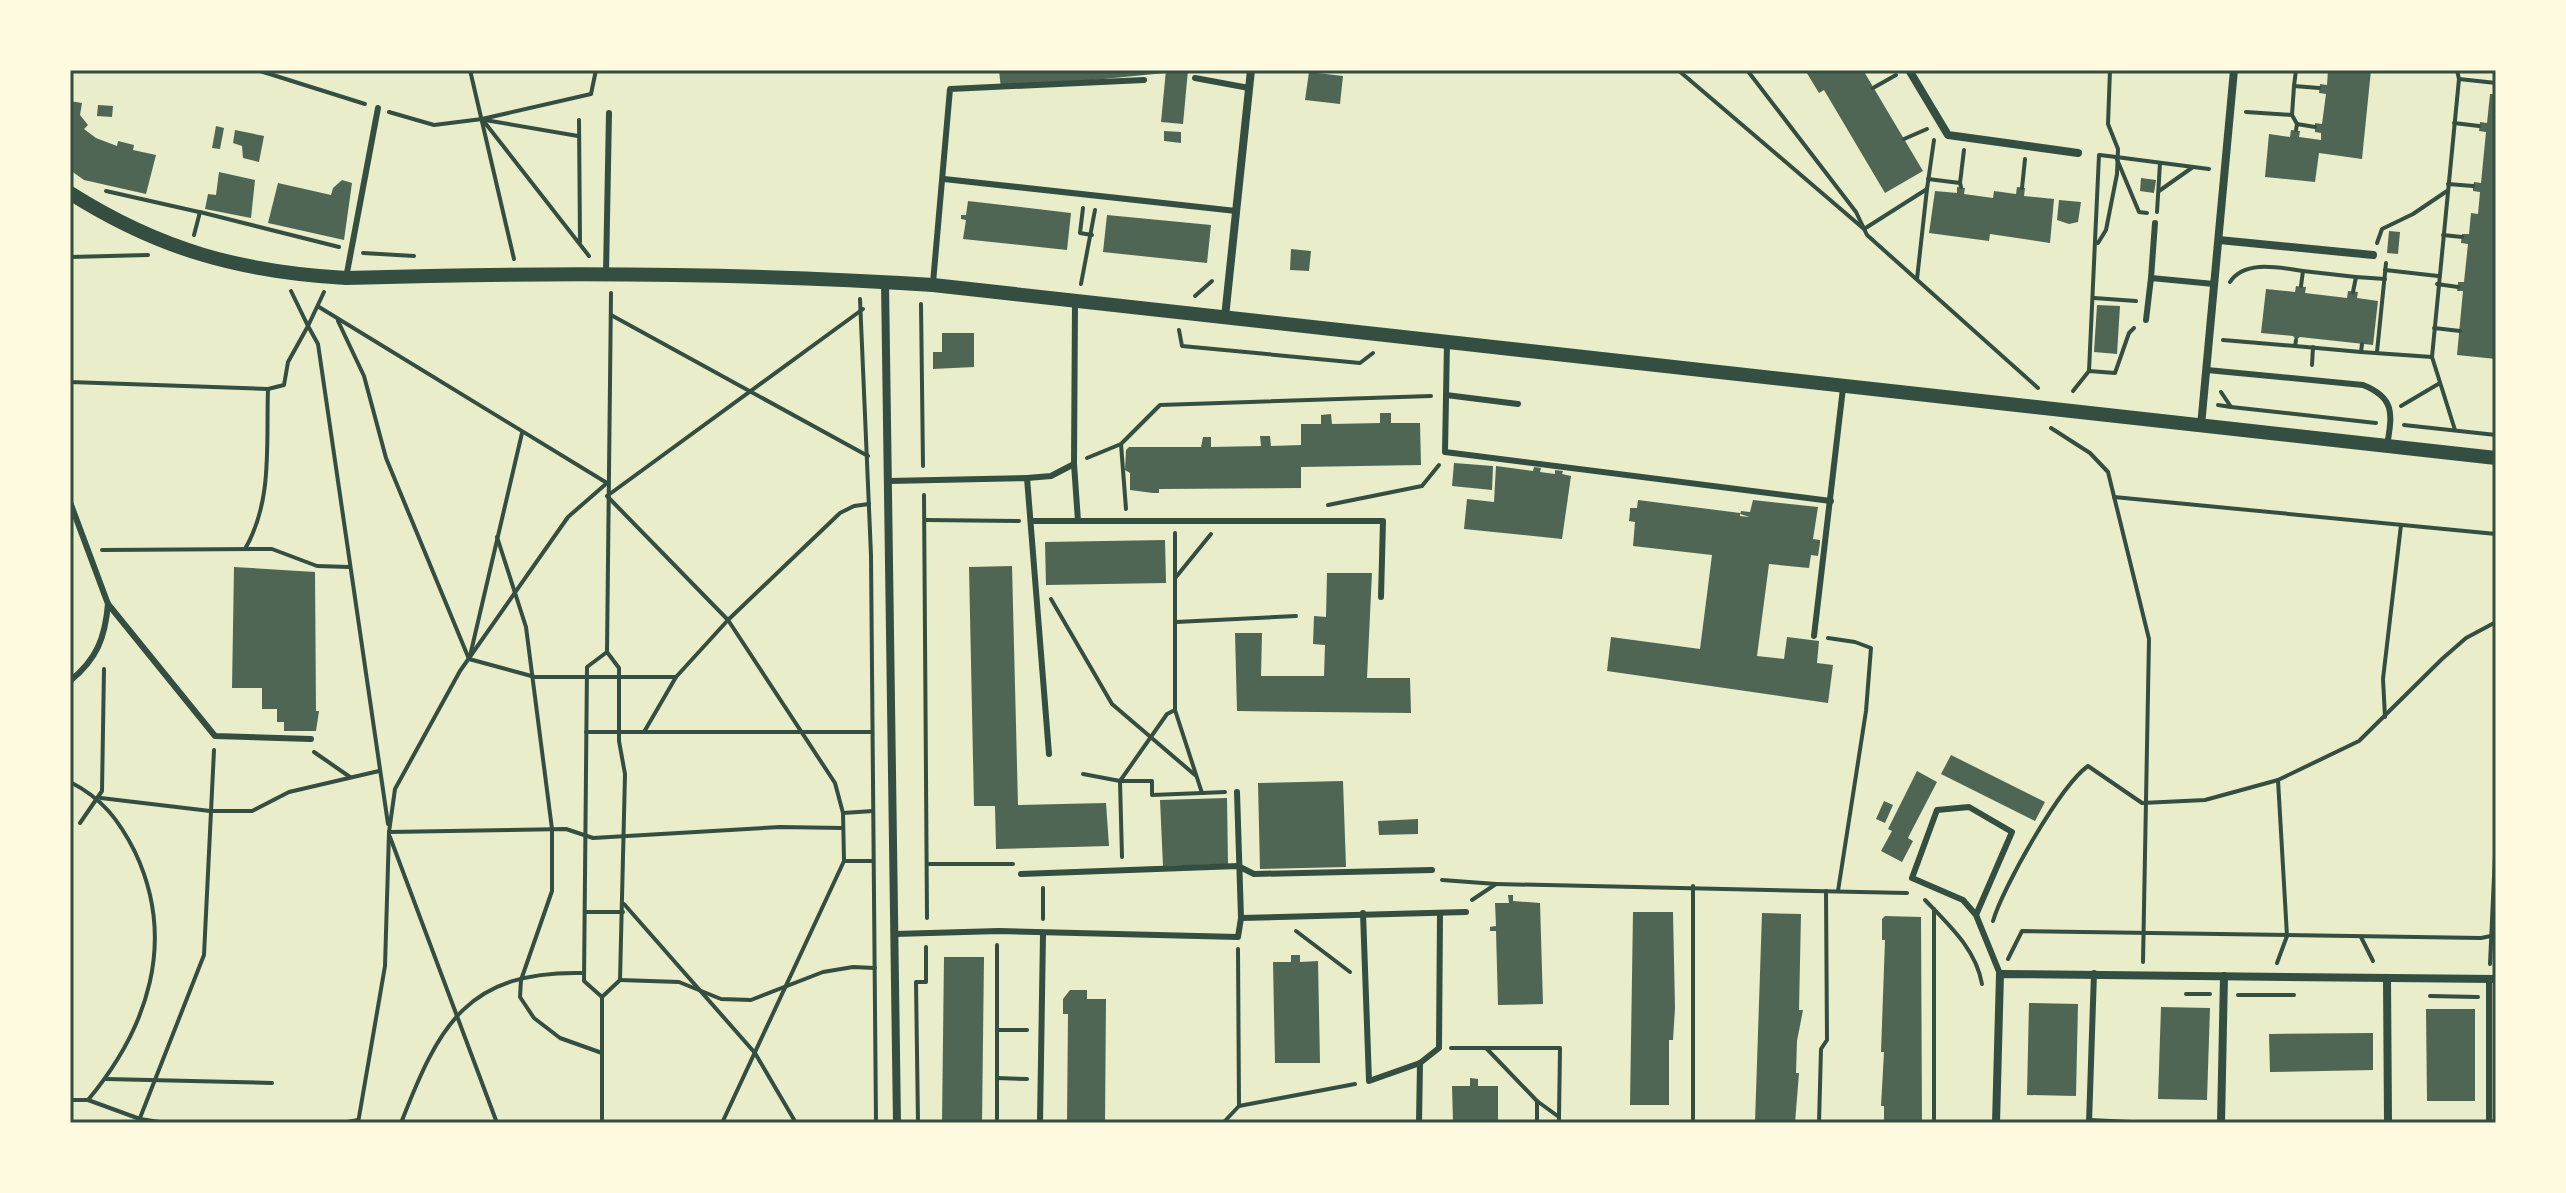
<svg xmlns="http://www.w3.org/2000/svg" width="2566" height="1193" font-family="'Sofia Sans Condensed',sans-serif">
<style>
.building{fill:#4f6655}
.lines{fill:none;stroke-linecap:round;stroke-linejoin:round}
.path{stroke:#344e41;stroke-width:4}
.service{stroke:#344e41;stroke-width:6}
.minor{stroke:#344e41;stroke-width:8}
.tertiary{stroke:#344e41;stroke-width:14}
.neatline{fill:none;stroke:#344e41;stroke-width:3}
</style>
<rect width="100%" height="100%" fill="#e9edc9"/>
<g class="building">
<polygon points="999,70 1165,70 1165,73 1001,89"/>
<polygon points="1166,70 1188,70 1183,124 1161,122"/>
<polygon points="1805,70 1863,70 1923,171 1885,193 1824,90 1819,93"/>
<polygon points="2328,70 2371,70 2362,159 2319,153 2315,182 2265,177 2269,134 2290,137 2291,130 2300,131 2299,137 2321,140 2321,133 2315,132 2315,123 2322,124 2326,94 2319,93 2320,84 2327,85"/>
<polygon points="1309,72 1343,76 1340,104 1305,100"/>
<polygon points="2490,94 2496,94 2496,359 2457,355 2463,291 2457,291 2458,287 2458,282 2464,282 2468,244 2461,243 2462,234 2469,234 2471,213 2478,214 2480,192 2473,191 2473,186 2474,182 2481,183 2486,132 2479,131 2480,122 2487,123"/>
<polygon points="70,101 82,103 80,115 88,125 84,129 96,138 117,146 118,141 134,145 133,150 156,155 146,194 84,180 70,170"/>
<polygon points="98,105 113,106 112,117 97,116"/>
<polygon points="216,126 224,128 220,149 212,148"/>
<polygon points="235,130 264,136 259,162 243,158 242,146 233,143"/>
<polygon points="1164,131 1181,132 1181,143 1164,141"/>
<polygon points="219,172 255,180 251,218 205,209 208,194 216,195"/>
<polygon points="2141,178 2156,180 2154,193 2140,191"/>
<polygon points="342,180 352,183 344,240 268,223 278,183 331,195 333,188"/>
<polygon points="1957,187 1965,188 1964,194 1993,198 1994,191 2016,194 2017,187 2025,188 2024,196 2054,199 2050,243 1990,234 1989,241 1929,233 1935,191 1957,193"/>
<polygon points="2059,200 2081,202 2078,222 2069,224 2057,220"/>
<polygon points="968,201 1071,213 1067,250 963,239 966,220 961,219 961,215 966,215"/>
<polygon points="1107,215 1211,225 1207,263 1103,252"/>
<polygon points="2389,231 2400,232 2398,254 2387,253"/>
<polygon points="1291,249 1311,251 1309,271 1290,270"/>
<polygon points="2296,286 2306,287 2305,293 2347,298 2348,291 2358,292 2357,298 2378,301 2373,345 2300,337 2296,340 2293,336 2261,333 2266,289 2295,292"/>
<polygon points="2097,305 2120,306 2117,354 2094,352"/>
<polygon points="942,333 974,333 974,367 933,369 933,352 942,352"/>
<polygon points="1380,413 1391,413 1391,423 1420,423 1421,465 1301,467 1301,488 1159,489 1159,493 1153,493 1130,490 1130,473 1125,470 1126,450 1129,447 1201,447 1203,437 1211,437 1211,447 1261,446 1260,436 1270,436 1271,446 1301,445 1301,424 1321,424 1321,415 1331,414 1332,424 1380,423"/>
<polygon points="1454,463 1493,466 1492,490 1452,486"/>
<polygon points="1496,466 1533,471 1534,467 1541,468 1540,472 1555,474 1555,470 1563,471 1562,474 1571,476 1562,539 1464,529 1467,499 1494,502"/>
<polygon points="1638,500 1740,513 1740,516 1750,517 1740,514 1741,511 1750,512 1753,500 1818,507 1813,539 1820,540 1820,543 1818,556 1811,555 1809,568 1769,564 1757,656 1784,659 1787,637 1819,641 1817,663 1833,665 1828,703 1607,671 1611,637 1700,649 1712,555 1633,546 1635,522 1629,521 1630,512 1630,508 1637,508"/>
<polygon points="1165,540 1166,583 1046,585 1045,542"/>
<polygon points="1012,566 1018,805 1106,803 1109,846 996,849 995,806 974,806 969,567"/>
<polygon points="234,567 315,572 316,711 319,711 316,731 284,731 284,722 277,722 277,709 262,709 262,688 232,688"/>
<polygon points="1327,573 1372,573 1367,678 1410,678 1411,713 1237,711 1235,633 1262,633 1261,676 1324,676 1325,645 1313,644 1314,616 1326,617"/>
<polygon points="1951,755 2045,802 2035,821 1941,774"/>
<polygon points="1917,771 1937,782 1912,830 1908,838 1913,841 1902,862 1881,851 1892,831 1888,829"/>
<polygon points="1343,781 1346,867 1260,869 1258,783"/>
<polygon points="1227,798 1228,864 1163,866 1160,800"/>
<polygon points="1884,801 1893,805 1885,823 1876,819"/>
<polygon points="1418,819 1418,834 1379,835 1378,821"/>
<polygon points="1508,895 1513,895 1513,901 1540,903 1543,1004 1498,1005 1496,931 1490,931 1490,927 1496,926 1495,903 1509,903"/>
<polygon points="1633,912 1673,912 1675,1008 1673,1040 1669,1040 1669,1105 1630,1105"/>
<polygon points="1762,913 1801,914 1799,1010 1803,1010 1797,1041 1796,1073 1799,1073 1795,1123 1755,1123"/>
<polygon points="1885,916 1921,917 1922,1123 1884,1123 1884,1106 1881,1106 1884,1052 1881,1052 1885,940 1882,940 1882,919"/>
<polygon points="1291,955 1300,955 1300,962 1318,961 1320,1063 1275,1063 1273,962 1291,962"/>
<polygon points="944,957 984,957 982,1123 942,1123"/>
<polygon points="1070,990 1087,990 1087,999 1106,999 1105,1123 1067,1123 1068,1014 1063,1014 1063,999"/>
<polygon points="2029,1003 2078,1004 2076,1096 2027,1095"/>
<polygon points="2161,1007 2210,1008 2207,1100 2158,1099"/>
<polygon points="2426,1009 2475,1009 2475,1101 2427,1101"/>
<polygon points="2373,1033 2373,1070 2270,1072 2269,1034"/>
<polygon points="1470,1078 1478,1079 1478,1086 1498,1086 1498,1123 1453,1123 1452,1086 1470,1086"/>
</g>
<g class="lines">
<g class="path">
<polyline points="257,70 365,104"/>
<polyline points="470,70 514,259"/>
<polyline points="1678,70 1864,229 1927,189 1917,279"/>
<polyline points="1747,70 1856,212 1867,235 2038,388"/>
<polyline points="2296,70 2294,86 2319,88"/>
<polyline points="2459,79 2496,83"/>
<polyline points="2294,86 2292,115 2297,124"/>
<polyline points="1873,88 1896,75"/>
<polyline points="389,112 434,125 482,119 591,94 596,70"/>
<polyline points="2246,112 2292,115"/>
<polyline points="482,119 589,256"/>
<polyline points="485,120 578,136"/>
<polyline points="579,120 580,242"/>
<polyline points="2454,123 2479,126"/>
<polyline points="2296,130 2297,124 2315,127"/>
<polyline points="1904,139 1927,129"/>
<polyline points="2100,155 2116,157 2139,212 2147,213"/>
<polyline points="2116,157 2209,169"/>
<polyline points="1928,179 1960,183 1961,187"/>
<polyline points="1960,183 1964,150"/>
<polyline points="2448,184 2473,186"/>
<polyline points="2022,188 2025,159"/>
<polyline points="1927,189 1934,140"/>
<polyline points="106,191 199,212"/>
<polyline points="2159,191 2193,167"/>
<polyline points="1083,208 1080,233 1092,235"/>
<polyline points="2157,212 2160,163"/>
<polyline points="194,235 200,212 339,247"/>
<polyline points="2443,235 2462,237"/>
<polyline points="2098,243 2106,230 2117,174 2118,149 2108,124 2110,70"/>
<polyline points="2377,243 2382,229 2413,214 2447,191"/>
<polyline points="363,253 414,256"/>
<polyline points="70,257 148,255"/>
<polyline points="2385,270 2438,276"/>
<path d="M2230 282C2245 259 2281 268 2303 271"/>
<polyline points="1081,284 1095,210"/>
<polyline points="2437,284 2458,287"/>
<polyline points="2301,286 2303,271 2356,277"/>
<polyline points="324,292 308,326 318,344 388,824"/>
<polyline points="2353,292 2356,277 2385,279"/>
<polyline points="1195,296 1212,281"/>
<polyline points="2094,298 2136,301"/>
<polyline points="860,299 871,555 876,1123"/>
<polyline points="921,304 923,466"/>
<polyline points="319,307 607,483 568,517 460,671 395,789 389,832 385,966 358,1123"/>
<polyline points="611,315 868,456"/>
<polyline points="338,321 364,376 386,458 469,659 535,677 676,677"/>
<polyline points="2434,328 2460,331"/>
<polyline points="1179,330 1182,346 1360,363 1373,353"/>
<polyline points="2223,340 2295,346"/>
<polyline points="2296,340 2295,346 2361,352"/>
<polyline points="2362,344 2361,352 2432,357"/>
<polyline points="2377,352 2386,263"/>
<polyline points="2312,365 2313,347"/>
<polyline points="2089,371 2099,155"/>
<polyline points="70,382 268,389 284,385 288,362 308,326 291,291"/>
<polyline points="2073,391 2089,371 2115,373 2129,333 2134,328"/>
<polyline points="2218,405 2231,407 2221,392"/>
<polyline points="2401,406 2440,383"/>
<polyline points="2231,407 2376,423"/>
<polyline points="2404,425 2496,435"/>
<polyline points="2051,428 2090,453 2108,472 2149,639 2143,962"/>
<polyline points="2455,430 2432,357 2459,79 2457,70"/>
<polyline points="1121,444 1126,509"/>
<polyline points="1087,458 1121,444 1160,405 1431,396"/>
<polyline points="924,495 927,918"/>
<polyline points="2114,497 2496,534"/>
<polyline points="1328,505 1422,486 1439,465"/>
<polyline points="925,520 1019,521"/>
<polyline points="1175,533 1175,710 1202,793 1225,792"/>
<polyline points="497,537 526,627 552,829 552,891 521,980 520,997 534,1018 560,1038 602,1053"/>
<path d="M245 549C273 501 266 444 268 389"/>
<polyline points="102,550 272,549 317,566 349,567"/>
<polyline points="1176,577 1211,534"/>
<polyline points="1051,599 1112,704 1195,775"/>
<polyline points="1176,622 1296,616"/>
<polyline points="1828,638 1855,642 1871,648 1866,711 1838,891"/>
<polyline points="470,656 522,433"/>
<polyline points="2385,717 2383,679 2401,525"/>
<polyline points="586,732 872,732"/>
<polyline points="644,732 676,677 728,620 840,513 854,506 869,504"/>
<polyline points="314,752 350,777"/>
<polyline points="1083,774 1120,781 1152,781 1152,795 1202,793"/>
<path d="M70 782C102 798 119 820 135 852 177 941 148 1028 88 1100H70"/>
<polyline points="101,798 210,811 252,811 289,792 379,771"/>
<polyline points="843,813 873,811"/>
<polyline points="80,823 102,791 104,669"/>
<polyline points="389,832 566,829 593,838 780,827 843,828"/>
<polyline points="390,837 497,1123"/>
<polyline points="1122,857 1120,781 1167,714 1175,710"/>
<polyline points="844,861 873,861"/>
<polyline points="927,864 1013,864"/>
<polyline points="1442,880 1496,884 1472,900"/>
<polyline points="1496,884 1907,893"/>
<polyline points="1693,886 1693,1123"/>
<path d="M1925 900C1949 925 1976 949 1982 984"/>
<polyline points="624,904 755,1053 796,1123"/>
<polyline points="1934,909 1934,1123"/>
<polyline points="586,912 623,912"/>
<polyline points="1043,919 1043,888"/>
<path d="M1993 921C2003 887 2060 786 2088 766L2142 803 2205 800 2278 780 2359 741 2442 659 2466 638 2496 622"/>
<polyline points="1296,931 1350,972"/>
<polyline points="2361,937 2373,961"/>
<polyline points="997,945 997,1123"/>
<polyline points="1238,949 1239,1106 1355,1084"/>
<polyline points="2008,959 2022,931 2481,938 2496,935"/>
<polyline points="2277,963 2287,936 2278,780"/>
<polyline points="2490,964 2496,833"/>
<polyline points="620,980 679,982 721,999 751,1000 823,972 853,967 875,968"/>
<polyline points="2186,994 2210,994"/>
<polyline points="2238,995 2294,995"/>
<polyline points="2430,996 2478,997"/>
<polyline points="602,997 620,980 625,774 619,741 619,668 607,652"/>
<polyline points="997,1030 1027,1030"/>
<polyline points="1451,1048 1560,1048 1559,1117"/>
<polyline points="1487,1049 1537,1101 1537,1123"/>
<polyline points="997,1078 1027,1079"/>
<polyline points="106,1079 272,1083"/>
<polyline points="88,1100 140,1119 166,1123"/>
<polyline points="1537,1101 1559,1117 1559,1123"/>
<polyline points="138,1123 204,955 214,750"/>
<polyline points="342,1123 358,1120"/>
<path d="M401 1123C439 1025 467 970 584 973"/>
<polyline points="602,1123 602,997 584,981 587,667 607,652 611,293"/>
<polyline points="722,1123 844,861 843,813 835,783 728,620 607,496 863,309"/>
<polyline points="918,1123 916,982 926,982 926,947"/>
<polyline points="1223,1123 1239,1106"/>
<polyline points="1819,1123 1821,1049 1827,1040 1826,891"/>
<polyline points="2403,1123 2429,1123"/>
</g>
<g class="service">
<polyline points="1195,78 1249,88"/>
<polyline points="944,179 1236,211"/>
<polyline points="606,273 609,113"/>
<polyline points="346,278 378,108"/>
<polyline points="2151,278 2155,223"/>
<polyline points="933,283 950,89 1144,80"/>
<polyline points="2146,320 2151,278 2214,284"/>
<polyline points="1447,342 1445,452 1831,501"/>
<path d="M2207 370 2363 385C2396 398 2392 415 2387 446"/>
<polyline points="1446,395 1518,404"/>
<polyline points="1074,464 1078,521"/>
<polyline points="1027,478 1051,476 1074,464 1075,301"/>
<polyline points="889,481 1027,478 1049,754"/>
<polyline points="70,502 108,604 215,736 311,739"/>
<polyline points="1033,521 1383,521 1381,597"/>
<polyline points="1814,636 1843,388"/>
<path d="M70 681C97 659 105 638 108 604"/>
<polyline points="1021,874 1238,866 1254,874 1432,870"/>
<polyline points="1363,913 1369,1081 1420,1063 1439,1048 1440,914"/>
<polyline points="1976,915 1963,900 1912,878 1937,810 1969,807 2012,832 1976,915 2000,974"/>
<polyline points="1241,918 1466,912"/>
<polyline points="895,934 999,931 1238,937 1241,918 1237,792"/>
<polyline points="2489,979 2489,1123"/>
<polyline points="2090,1121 2131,1123"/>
<polyline points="1040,1123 1043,934"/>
<polyline points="1419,1123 1420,1063"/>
<polyline points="2089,1123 2094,973"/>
</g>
<g class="minor">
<polyline points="1909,70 1948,135 2078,153"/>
<polyline points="2219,240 2373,255"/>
<polyline points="885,282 897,1123"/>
<polyline points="1225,317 1251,70"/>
<polyline points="2201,426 2234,70"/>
<polyline points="2387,978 2388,1123"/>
<polyline points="1996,1123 2000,974 2496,979"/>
<polyline points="2221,1123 2224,976"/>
</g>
<path class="tertiary" d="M70 193C160 250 241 272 346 278 543 272 737 272 933 285L2496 458"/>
</g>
<rect width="2566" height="1193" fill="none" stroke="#fefae0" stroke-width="144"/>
<rect x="72" y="72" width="2422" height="1049" class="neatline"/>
</svg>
